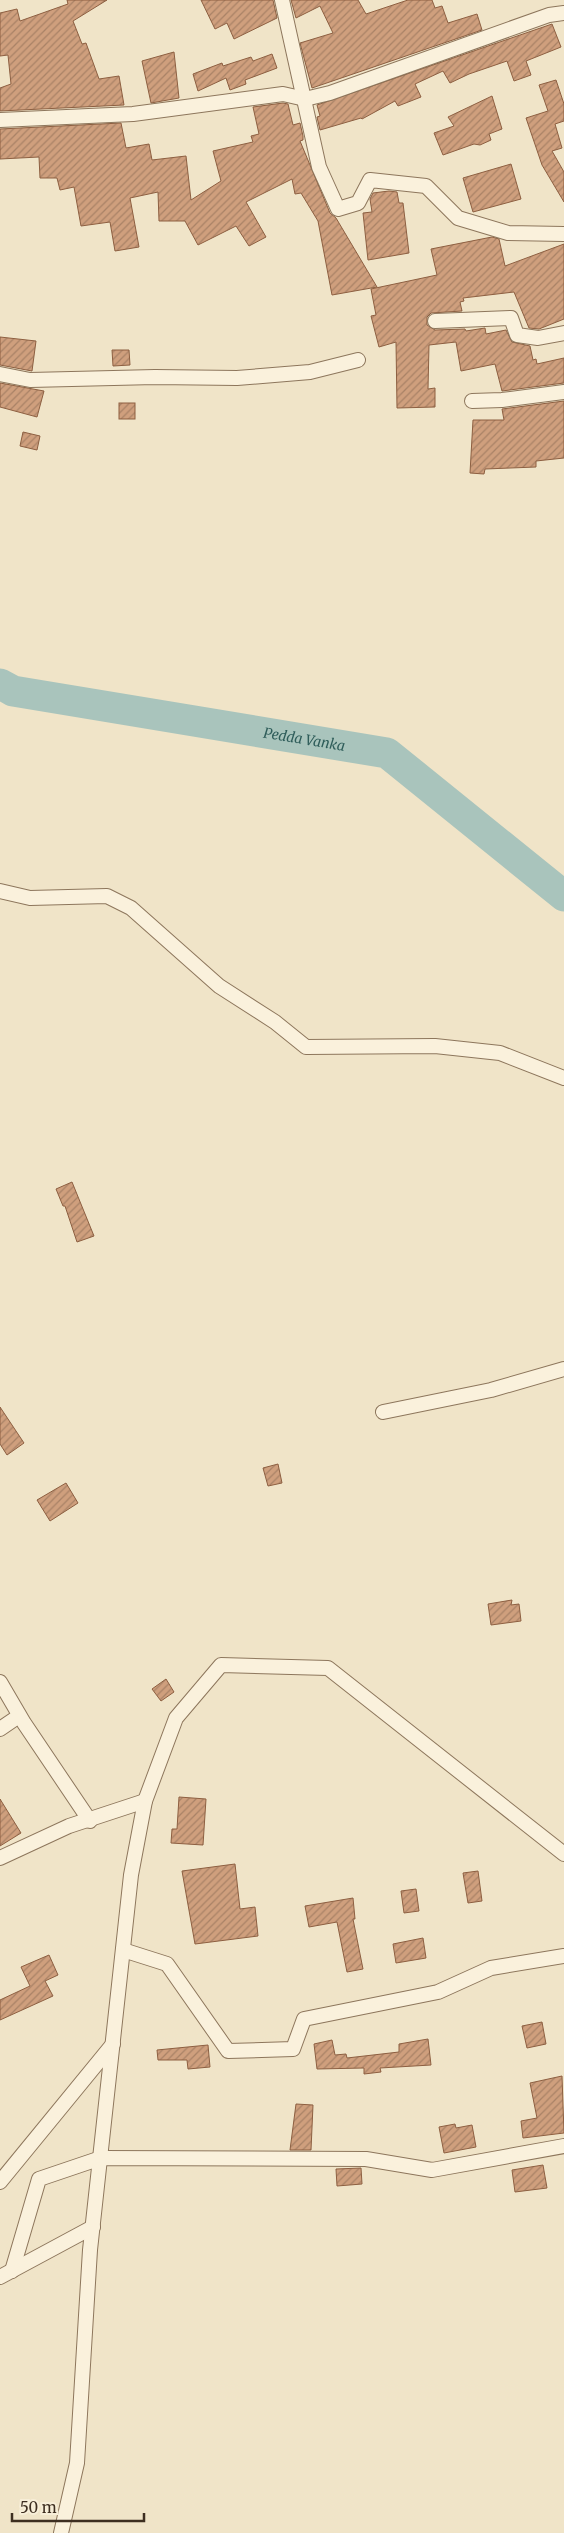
<svg xmlns="http://www.w3.org/2000/svg" width="564" height="2533" font-family="Merriweather,serif">
<style>
.lines{fill:none;stroke-linecap:round;stroke-linejoin:round}
.river{stroke:#a9c4bc;stroke-width:31}
.building{fill:url(#building-hatch);stroke:#8d5f41}
.street-casing{stroke:#8d765c;stroke-width:16}
.street{stroke:#faf1dc;stroke-width:14}
.labels{text-anchor:middle;dominant-baseline:central;stroke-width:4.5;stroke-linejoin:round;paint-order:stroke}
.water-label{font-size:14px;font-style:italic;fill:#2f5d5a;stroke:#f7eed8}
</style>
<defs>
<pattern id="building-hatch" width="6" height="6" patternUnits="userSpaceOnUse" patternTransform="scale(1.25)"><rect width="6" height="6" fill="#cf9f7d"/><path d="M-1 1l2-2M0 6l6-6M5 7l2-2" fill="none" stroke="#a98266"/></pattern>
</defs>
<rect width="100%" height="100%" fill="#f0e4c8"/>
<g class="lines">
<path class="river" id="s1" d="M0 684 13 691 387 753 564 896"/>
</g>
<g class="building">
<polygon points="67,0 107,0 73,21 82,44 86,43 99,79 119,76 124,105 0,111 0,88 11,84 8,55 0,56 0,13 17,9 20,21 68,4"/>
<polygon points="201,0 273,0 277,18 234,39 227,23 215,29"/>
<polygon points="291,0 358,0 366,14 408,0 432,0 435,8 442,6 448,23 477,14 482,30 312,88 300,43 333,33 320,6 296,18"/>
<polygon points="552,24 561,47 526,61 531,75 514,81 507,61 469,74 450,83 443,71 415,84 421,97 398,106 395,101 362,119 361,118 320,130 317,117 320,116 317,105"/>
<polygon points="174,52 179,98 151,103 142,61"/>
<polygon points="272,54 277,68 245,80 246,84 230,90 226,78 198,91 193,74 222,63 223,66 251,57 253,61"/>
<polygon points="556,80 564,104 564,121 555,124 562,148 552,151 564,172 564,202 542,165 526,118 548,111 539,85"/>
<polygon points="492,96 502,129 489,134 491,140 480,145 474,144 443,155 434,133 454,126 448,117"/>
<polygon points="283,103 288,104 293,125 300,123 303,136 303,140 300,141 330,213 336,218 377,287 332,295 318,221 301,193 295,194 292,179 246,202 266,237 249,246 236,226 198,245 185,221 159,221 158,192 130,198 139,247 115,251 110,222 81,226 74,187 60,190 57,178 40,178 39,157 0,159 0,129 121,123 126,148 149,144 152,160 186,156 191,200 221,181 213,151 253,142 251,136 259,134 253,107"/>
<polygon points="511,164 521,199 473,212 463,178"/>
<polygon points="389,191 397,192 399,203 403,203 409,253 368,260 363,213 372,212 370,199 373,193"/>
<polygon points="492,237 499,239 505,266 564,244 564,319 539,329 529,328 514,292 463,298 464,301 460,302 462,311 431,313 427,317 427,325 435,330 465,329 466,331 485,328 486,334 506,330 512,342 530,346 533,360 536,359 537,364 564,358 564,383 502,391 495,364 461,371 456,342 429,345 428,389 435,388 435,407 397,408 396,342 379,347 371,316 376,315 371,289 437,275 431,249"/>
<polygon points="0,337 36,341 32,371 0,365"/>
<polygon points="112,350 129,350 130,365 113,366"/>
<polygon points="0,383 44,391 37,417 0,407"/>
<polygon points="564,401 564,458 536,461 536,467 485,469 484,474 470,473 473,420 504,420 502,409"/>
<rect x="119" y="403" width="16" height="16"/>
<polygon points="23,432 40,436 37,450 20,446"/>
<polygon points="72,1182 94,1236 77,1242 65,1206 63,1206 56,1189"/>
<polygon points="0,1407 24,1443 7,1455 0,1444"/>
<polygon points="278,1464 282,1483 268,1486 263,1468"/>
<polygon points="66,1483 78,1503 50,1521 37,1500"/>
<polygon points="512,1600 511,1605 519,1604 521,1621 491,1625 488,1604"/>
<polygon points="166,1679 174,1692 161,1701 152,1689"/>
<polygon points="179,1797 206,1799 203,1845 171,1843 172,1829 177,1829"/>
<polygon points="0,1799 21,1833 0,1846"/>
<polygon points="235,1864 240,1909 255,1907 258,1936 195,1944 182,1871"/>
<polygon points="478,1871 482,1901 468,1903 463,1873"/>
<polygon points="416,1889 419,1911 404,1913 401,1891"/>
<polygon points="353,1898 355,1919 353,1919 363,1969 347,1972 337,1922 309,1927 305,1906"/>
<polygon points="423,1938 426,1958 396,1963 393,1944"/>
<polygon points="49,1955 58,1975 45,1981 53,1996 0,2020 0,2000 30,1986 21,1967"/>
<polygon points="542,2022 546,2044 527,2048 522,2026"/>
<polygon points="428,2039 431,2065 380,2068 381,2072 364,2074 364,2068 317,2069 314,2044 332,2040 335,2055 346,2054 347,2058 399,2052 399,2044"/>
<polygon points="208,2045 210,2067 188,2069 187,2060 158,2060 157,2050"/>
<polygon points="562,2076 564,2133 523,2138 521,2121 537,2118 530,2083"/>
<polygon points="296,2104 313,2105 311,2150 290,2150"/>
<polygon points="455,2124 456,2128 472,2125 476,2147 444,2153 439,2127"/>
<polygon points="543,2165 547,2188 515,2192 512,2170"/>
<polygon points="361,2168 362,2184 337,2186 336,2169"/>
</g>
<g class="lines">
<defs>
<g id="street">
<polyline points="282,0 319,167 338,209 358,203 370,180 426,186 458,218 508,233 564,234"/>
<polyline points="0,120 133,114 283,94 305,99 330,93 549,15 564,13"/>
<polyline points="435,321 511,318 517,335 538,338 564,333"/>
<polyline points="0,374 30,380 155,377 237,378 310,372 358,360"/>
<polyline points="472,401 502,400 564,392"/>
<polyline points="0,891 30,898 107,896 131,908 219,986 275,1022 306,1047 435,1046 500,1053 564,1078"/>
<polyline points="383,1412 491,1390 564,1369"/>
<polyline points="0,1682 24,1723 90,1821"/>
<polyline points="0,1729 19,1716"/>
<polyline points="0,1858 69,1826 145,1801"/>
<polyline points="123,1950 167,1964 228,2051 293,2049 304,2019 438,1992 491,1968 564,1956"/>
<polyline points="0,2182 113,2044"/>
<polyline points="12,2271 39,2179 101,2158 366,2159 432,2170 564,2146"/>
<polyline points="0,2277 93,2227"/>
<polyline points="61,2533 77,2463 90,2250 131,1875 145,1801 176,1718 221,1665 328,1668 564,1854"/>
</g>
</defs>
<use href="#street" class="street-casing"/>
<use href="#street" class="street"/>
</g>
<g class="labels">
<g class="water-label">
<text stroke="none"><textPath href="#s1" startOffset="310">Pedda Vanka</textPath></text>
</g>
</g>
<path d="M12 2513v8h132v-8" fill="none" stroke="#3d2e20" stroke-width="2.5"/>
<text x="20" y="2513" font-size="15" fill="#3d2e20" stroke="#f7eed8" stroke-width="4" paint-order="stroke">50 m</text>
</svg>
